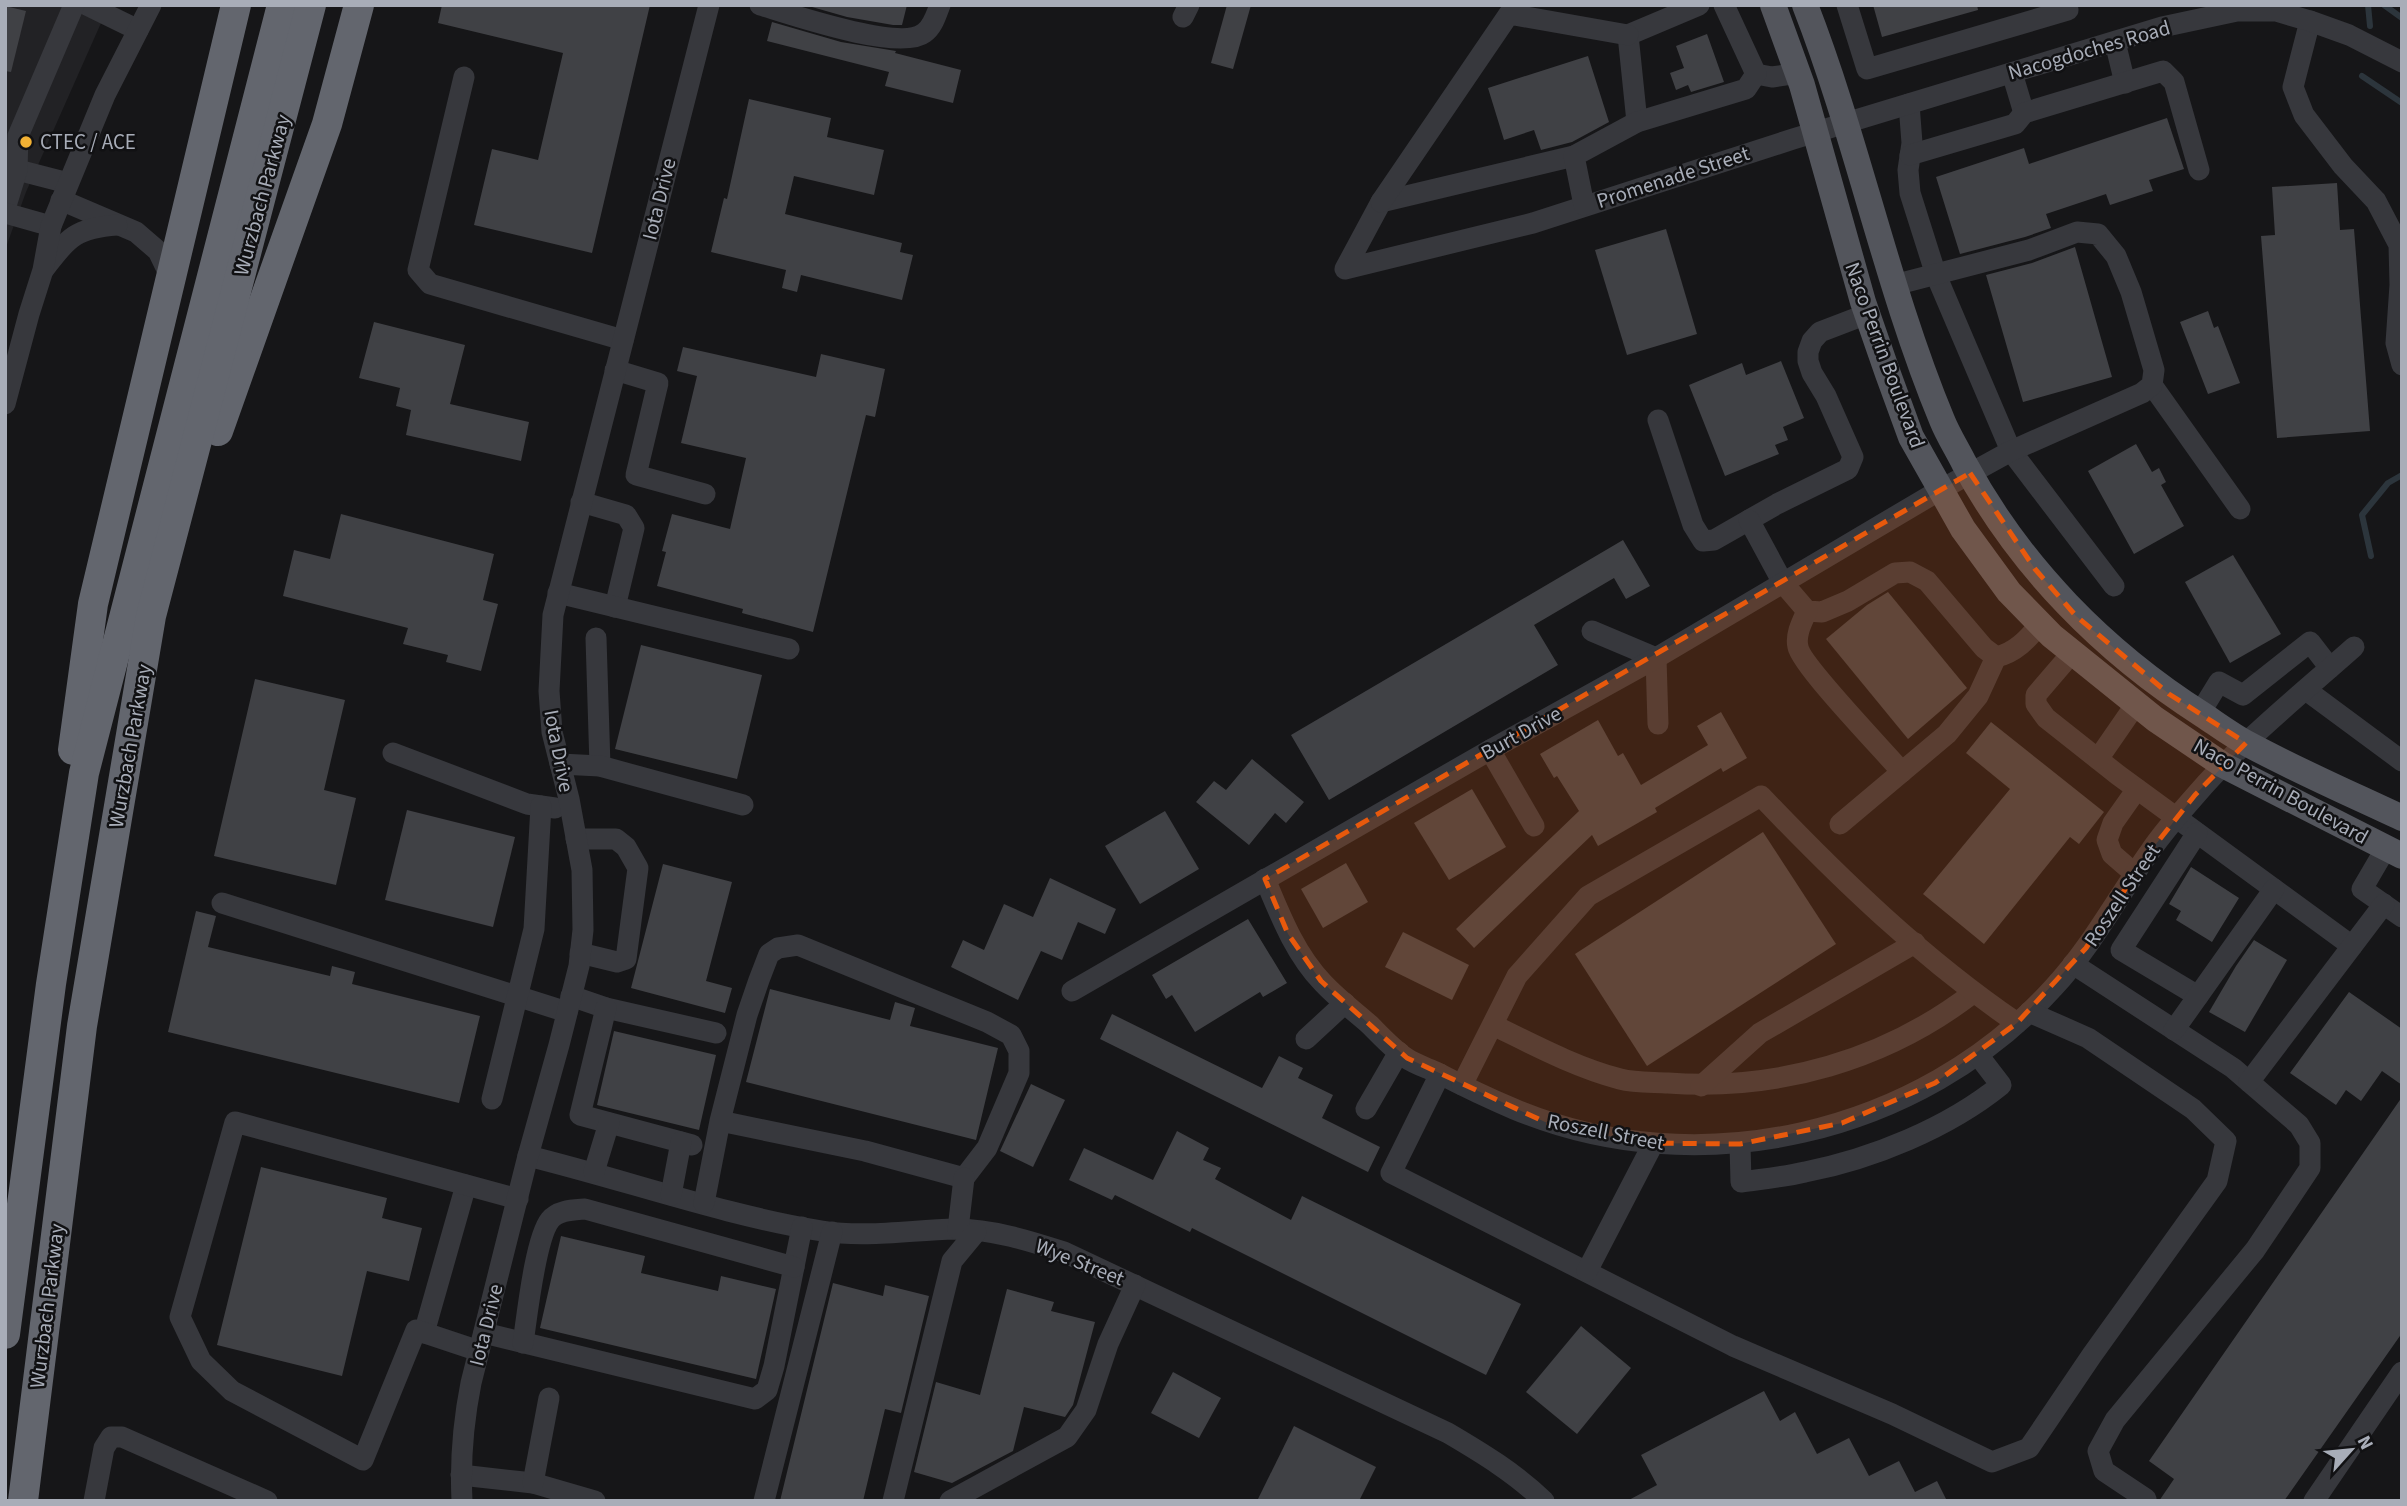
<svg xmlns="http://www.w3.org/2000/svg" width="2407" height="1506" font-family="'Source Sans 3',sans-serif">
<style>
.built{fill:#222225}
.lines{fill:none;stroke-linecap:round;stroke-linejoin:round}
.stream{stroke:#2c353c;stroke-width:6}
.building{fill:#404145}
.minor{stroke:#37383d;stroke-width:21}
.major{stroke:#53555c;stroke-width:26}
.highway{stroke:#63666e;stroke-width:30}
.marked{fill:#e8590c;fill-opacity:0.2;stroke:#e8590c;stroke-width:5;stroke-dasharray:14 9;stroke-linejoin:round}
.poi-dot{fill:#f2b134;stroke:#111113;stroke-width:2.5}
.labels{text-anchor:middle;dominant-baseline:central;stroke-width:5;stroke-linejoin:round;paint-order:stroke}
.street-label{font-size:21px;fill:#a8adb8;stroke:#111113}
.poi-label{font-size:21px;fill:#a8adb8;stroke:#111113;text-anchor:start}
</style>
<rect width="100%" height="100%" fill="#161618"/>
<polygon class="built" points="5,5 109,5 26,192 5,250"/>
<g class="lines">
<g class="stream">
<polyline points="2368,5 2370,26"/>
<polyline points="2384,5 2402,18"/>
<polyline points="2362,76 2402,103"/>
<polyline points="2371,556 2362,515 2388,483 2402,475"/>
</g>
</g>
<g class="building">
<polygon points="442,5 650,5 592,253 474,225 492,149 538,160 563,53 438,23"/>
<polygon points="805,5 907,5 902,25 893,25 847,17"/>
<polygon points="1227,5 1251,5 1233,69 1211,63"/>
<polygon points="1873,5 1977,5 1978,10 1882,37"/>
<polygon points="5,6 26,11 11,72 5,71"/>
<polygon points="772,22 841,42 896,51 895,53 961,70 953,103 885,86 889,72 767,41"/>
<polygon points="1707,34 1724,82 1691,92 1688,85 1676,90 1670,73 1684,68 1676,46"/>
<polygon points="1588,56 1609,122 1572,142 1541,150 1534,130 1504,140 1488,88"/>
<polygon points="749,99 831,118 827,137 884,150 874,195 794,176 785,214 902,243 900,252 913,255 902,300 801,275 797,292 782,288 786,270 711,252 724,198 727,199"/>
<polygon points="2167,118 2184,169 2149,180 2153,191 2110,205 2106,194 2046,214 2051,228 2025,237 1960,254 1936,177 2024,148 2029,164"/>
<polygon points="2337,183 2340,230 2354,229 2370,431 2277,438 2261,236 2275,235 2272,187"/>
<polygon points="1666,229 1697,334 1627,355 1595,250"/>
<polygon points="2075,247 2112,377 2023,402 1986,275 2032,263"/>
<polygon points="2208,311 2214,328 2218,326 2240,383 2208,394 2180,322"/>
<polygon points="374,322 465,345 450,404 529,422 521,461 406,435 411,410 396,406 400,388 359,378"/>
<polygon points="683,347 816,377 821,354 885,369 875,417 866,415 813,632 742,613 743,609 657,586 666,552 662,551 672,514 730,529 746,458 681,443 697,376 677,371"/>
<polygon points="1781,361 1804,418 1783,427 1788,440 1775,445 1779,454 1725,476 1689,385 1742,363 1746,375"/>
<polygon points="2136,444 2152,472 2159,468 2166,482 2161,485 2184,526 2134,554 2088,471"/>
<polygon points="341,514 494,554 483,600 498,604 481,671 446,662 448,655 403,644 408,628 283,596 294,550 330,559"/>
<polygon points="1623,540 1650,586 1626,599 1614,578 1534,625 1558,665 1329,800 1291,735"/>
<polygon points="2233,555 2281,634 2230,663 2185,582"/>
<polygon points="1888,592 1967,688 1908,739 1826,639 1867,605"/>
<polygon points="641,645 762,675 737,779 615,749"/>
<polygon points="255,679 345,700 324,790 356,798 336,885 214,856"/>
<polygon points="1721,712 1747,758 1723,772 1721,768 1655,808 1657,812 1598,846 1592,835 1474,948 1456,929 1579,811 1557,776 1554,778 1540,754 1598,720 1618,756 1623,753 1641,785 1708,745 1697,726"/>
<polygon points="1991,722 2104,812 2079,844 2070,837 1984,944 1923,894 2010,789 1966,753"/>
<polygon points="1252,759 1304,802 1286,823 1275,813 1249,845 1196,802 1214,781 1226,790"/>
<polygon points="1472,789 1506,847 1449,880 1414,823"/>
<polygon points="407,810 515,837 493,927 385,900"/>
<polygon points="1165,811 1199,869 1140,904 1105,846"/>
<polygon points="1763,832 1836,944 1647,1066 1575,954"/>
<polygon points="1346,863 1368,902 1323,928 1301,889"/>
<polygon points="663,864 732,882 706,981 732,988 725,1013 631,988"/>
<polygon points="2191,867 2239,898 2212,942 2176,920 2181,911 2169,904"/>
<polygon points="1050,878 1116,909 1105,934 1078,922 1062,960 1041,951 1018,1000 951,967 963,940 984,950 1004,904 1033,917"/>
<polygon points="196,911 216,916 208,947 330,976 332,966 355,972 352,984 480,1016 459,1103 168,1032"/>
<polygon points="1248,919 1287,983 1263,997 1260,992 1195,1032 1172,995 1166,999 1152,975"/>
<polygon points="1403,932 1469,965 1452,1000 1385,967"/>
<polygon points="2254,940 2287,960 2245,1032 2209,1012 2236,966"/>
<polygon points="770,989 890,1020 895,1002 915,1008 910,1026 998,1048 976,1140 746,1082"/>
<polygon points="2349,992 2402,1029 2402,1085 2382,1071 2361,1101 2346,1090 2336,1105 2290,1073"/>
<polygon points="1112,1014 1262,1088 1279,1056 1303,1068 1298,1078 1333,1095 1322,1118 1380,1147 1368,1172 1100,1039"/>
<polygon points="614,1031 716,1055 699,1130 597,1105"/>
<polygon points="1031,1084 1065,1100 1033,1167 1000,1151"/>
<polygon points="2402,1097 2402,1333 2284,1501 2159,1501 2174,1479 2149,1461"/>
<polygon points="1177,1131 1209,1148 1203,1160 1221,1168 1215,1179 1291,1220 1302,1196 1521,1304 1486,1375 1192,1228 1190,1232 1115,1195 1112,1200 1069,1180 1084,1148 1153,1180"/>
<polygon points="261,1167 387,1198 382,1218 422,1228 409,1281 367,1271 342,1376 217,1345"/>
<polygon points="561,1236 645,1256 641,1273 718,1291 721,1276 776,1289 756,1379 540,1328"/>
<polygon points="833,1283 883,1296 885,1285 929,1296 901,1413 885,1409 863,1501 780,1501"/>
<polygon points="1007,1289 1054,1302 1051,1311 1095,1322 1073,1405 1065,1417 1024,1407 1013,1451 952,1483 914,1472 936,1382 980,1395"/>
<polygon points="1581,1326 1631,1368 1577,1434 1526,1392"/>
<polygon points="1173,1372 1221,1398 1199,1438 1151,1413"/>
<polygon points="1764,1391 1780,1421 1795,1412 1817,1454 1849,1438 1869,1476 1899,1461 1915,1492 1937,1481 1947,1501 1627,1501 1657,1485 1641,1455"/>
<polygon points="1294,1426 1376,1467 1359,1501 1257,1501"/>
</g>
<g class="lines">
<g class="minor">
<polyline points="87,5 138,30"/>
<path d="M760 5C790 14 900 52 924 33 933 27 936 15 940 5"/>
<polyline points="1847,5 1867,69 2068,10 2065,5"/>
<polyline points="1183,17 1189,5"/>
<polyline points="2310,21 2293,87 2304,115 2343,166 2376,201 2399,245 2400,285 2396,343 2402,365"/>
<polyline points="2115,42 2125,83"/>
<polyline points="2012,73 2024,113"/>
<polyline points="1756,74 1772,77 1798,73"/>
<polyline points="464,77 418,270 430,284 623,340"/>
<polyline points="1909,104 1912,143 1908,170 1910,193 1936,275 2011,451 2114,586"/>
<polyline points="1637,122 1628,35 1699,5"/>
<polyline points="1910,155 2015,124 2024,113 2163,71 2174,82 2199,170"/>
<polyline points="1574,156 1381,202 1345,269 1533,223 1793,139 2162,27 2237,11 2276,11 2310,21 2349,35 2402,62"/>
<polyline points="6,167 68,183"/>
<polyline points="61,200 136,232 158,251 171,278"/>
<polyline points="1381,202 1509,14 1628,35"/>
<polyline points="1584,205 1574,156 1637,122 1746,89 1756,74 1724,5"/>
<polyline points="5,209 17,170 18,136 74,5"/>
<polyline points="5,213 51,226"/>
<path d="M44 269C69 237 76 228 117 225"/>
<polyline points="615,370 658,383 636,475 705,494"/>
<polyline points="2152,385 2240,509"/>
<polyline points="5,404 29,314 43,270 51,226 105,95 151,5"/>
<polyline points="1658,420 1693,525 1703,541 1714,540 1777,504 1848,469 1853,457 1826,396 1812,373 1808,361 1808,352 1812,341 1820,332 1867,314"/>
<polyline points="581,502 626,515 634,528 615,607"/>
<path d="M1749 520 1783 583 1807 611 1822 612 1848 601 1895 573 1910 572 1927 581 1984 648 1996 657C2015 653 2028 639 2040 624"/>
<polyline points="558,593 789,649"/>
<path d="M1807 611C1802 622 1795 635 1798 647 1801 665 1885 752 1902 772"/>
<polyline points="1592,631 1656,658 1658,724"/>
<polyline points="596,638 600,766"/>
<polyline points="2072,653 2036,695 2036,704 2046,718 2118,775 2352,946"/>
<polyline points="2306,690 2402,761"/>
<polyline points="2200,713 2219,682 2243,695 2310,642 2330,668"/>
<polyline points="1490,750 1534,826"/>
<polyline points="393,753 527,804 555,808"/>
<polyline points="2098,759 2136,704"/>
<polyline points="560,764 600,766 743,805"/>
<polyline points="1840,824 1947,734 1978,696 1996,657"/>
<polyline points="2197,833 2121,950 2198,996"/>
<polyline points="576,839 616,839 626,847 638,868 626,959 617,962 580,953"/>
<polyline points="2386,848 2362,889 2402,917"/>
<polyline points="2135,874 2112,854 2107,840 2113,823 2137,789"/>
<path d="M1265 879C1280 915 1295 954 1323 983 1337 998 1354 1011 1370 1025 1381 1036 1393 1049 1406 1058 1415 1064 1427 1068 1438 1073 1463 1086 1488 1098 1514 1109 1698 1186 1920 1135 2054 987 2092 946 2118 896 2151 850 2164 831 2180 813 2195 796 2242 741 2300 695 2354 647"/>
<polyline points="222,903 567,1012"/>
<polyline points="2073,964 2233,1068 2299,1125 2310,1143 2310,1168 2255,1250 2115,1420 2098,1451 2104,1471 2146,1499"/>
<polyline points="1072,991 1490,750 1656,658 1940,490 2011,451 2142,393 2152,385 2154,370 2131,292 2116,256 2098,234 2077,232 2029,250 1894,285"/>
<polyline points="571,996 606,1008 716,1033"/>
<polyline points="606,1008 580,1115 692,1145"/>
<path d="M1493 1025C1534 1045 1575 1067 1620 1079 1635 1083 1653 1082 1668 1083 1778 1091 1886 1060 1973 993"/>
<polyline points="2174,1030 2274,889"/>
<polyline points="1306,1039 1345,1003"/>
<polyline points="1440,1074 1391,1173 1733,1346 1892,1414 1992,1462 2029,1448 2092,1355 2217,1181 2226,1141 2193,1109 2088,1038 2029,1012"/>
<polyline points="2249,1082 2384,904"/>
<path d="M1462 1085 1517 976 1588 896 1761 796C1839 878 1923 959 2017 1023"/>
<polyline points="1701,1086 1760,1033 1915,943"/>
<polyline points="492,1099 534,929 541,806"/>
<polyline points="1366,1109 1399,1052"/>
<path d="M1740 1144 1741 1182C1762 1179 1784 1177 1805 1172 1872 1159 1948 1128 2001 1085L1978 1055"/>
<path d="M528 1156C626 1180 723 1215 822 1231 866 1238 911 1230 955 1229 992 1229 1030 1241 1064 1252L1448 1433C1482 1453 1515 1473 1544 1501"/>
<polyline points="594,1172 609,1123"/>
<polyline points="671,1195 681,1142"/>
<polyline points="704,1203 720,1121 747,1015 759,980 769,954 778,948 798,945 987,1022 1011,1035 1019,1051 1019,1073 987,1148 964,1178 865,1151 720,1121"/>
<polyline points="958,1229 964,1178"/>
<polyline points="1587,1271 1653,1144"/>
<polyline points="424,1333 466,1185"/>
<polyline points="484,1333 755,1399 767,1390 774,1366 802,1227"/>
<path d="M523 1343C527 1317 535 1239 550 1220 558 1210 573 1210 585 1209L794 1267"/>
<polyline points="479,1351 416,1330 363,1460 232,1391 201,1361 180,1317 235,1122 518,1199"/>
<polyline points="461,1475 533,1483 595,1501"/>
<polyline points="533,1483 549,1398"/>
<polyline points="94,1501 104,1448 111,1437 122,1437 267,1501"/>
<path d="M462 1501C460 1460 463 1423 471 1383L528 1156 559 1045 579 966 583 930 582 870 569 799 552 732 549 691 553 615 709 5"/>
<polyline points="764,1501 832,1232"/>
<polyline points="893,1501 952,1261 976,1232"/>
<polyline points="950,1501 1067,1437 1086,1410 1108,1344 1135,1285"/>
<polyline points="2314,1501 2402,1372"/>
</g>
<g class="major">
<polyline points="1773,5 1802,85 1863,302 1888,374 1911,437 1963,529 2009,592 2052,636 2155,719 2223,765 2402,856"/>
<path d="M1805 5C1858 141 1886 285 1942 420 1948 435 1957 449 1964 463 2020 567 2104 652 2203 715 2218 725 2233 736 2248 744 2298 771 2351 794 2402 818"/>
</g>
<g class="highway">
<polyline points="218,431 327,124 359,5"/>
<polyline points="73,750 93,604 236,5"/>
<polyline points="5,1334 51,984 84,773 282,5"/>
<polyline points="23,1501 82,1026 151,616 311,5"/>
</g>
</g>
<path class="marked" d="M1970 473 2035 569 2076 616 2169 694 2246 743 2195 795 2152 849 2086 948 2017 1023 1935 1083 1842 1123 1740 1144 1641 1143 1545 1122 1407 1058 1321 981 1288 934 1265 879Z"/>
<circle class="poi-dot" cx="26" cy="142" r="7"/>
<g class="labels">
<g class="street-label">
<text transform="translate(2089 50) rotate(-16)">Nacogdoches Road</text>
<text transform="translate(1673 177) rotate(-18)">Promenade Street</text>
<text transform="translate(262 195) rotate(-75)">Wurzbach Parkway</text>
<text transform="translate(659 199) rotate(-76)">Iota Drive</text>
<text transform="translate(1885 355) rotate(70)">Naco Perrin Boulevard</text>
<text transform="translate(1521 733) rotate(-29)">Burt Drive</text>
<text transform="translate(130 746) rotate(-80)">Wurzbach Parkway</text>
<text transform="translate(559 751) rotate(79)">Iota Drive</text>
<text transform="translate(2281 791) rotate(29)">Naco Perrin Boulevard</text>
<text transform="translate(2122 895) rotate(-56)">Roszell Street</text>
<text transform="translate(1606 1132) rotate(11)">Roszell Street</text>
<text transform="translate(1080 1262) rotate(22)">Wye Street</text>
<text transform="translate(47 1306) rotate(-83)">Wurzbach Parkway</text>
<text transform="translate(486 1325) rotate(-76)">Iota Drive</text>
</g>
<g class="poi-label">
<text x="40" y="142">CTEC / ACE</text>
</g>
</g>
<rect width="2407" height="1506" fill="none" stroke="#a8adb8" stroke-width="14"/>
<g transform="translate(2351 1450) rotate(63)" stroke="#111113" stroke-width="5" paint-order="stroke">
<path d="M0-5L12 26L0 18L-12 26Z" fill="#a8adb8"/>
<text y="-10" font-size="19" font-weight="bold" text-anchor="middle" fill="#a8adb8">N</text>
</g>
</svg>
